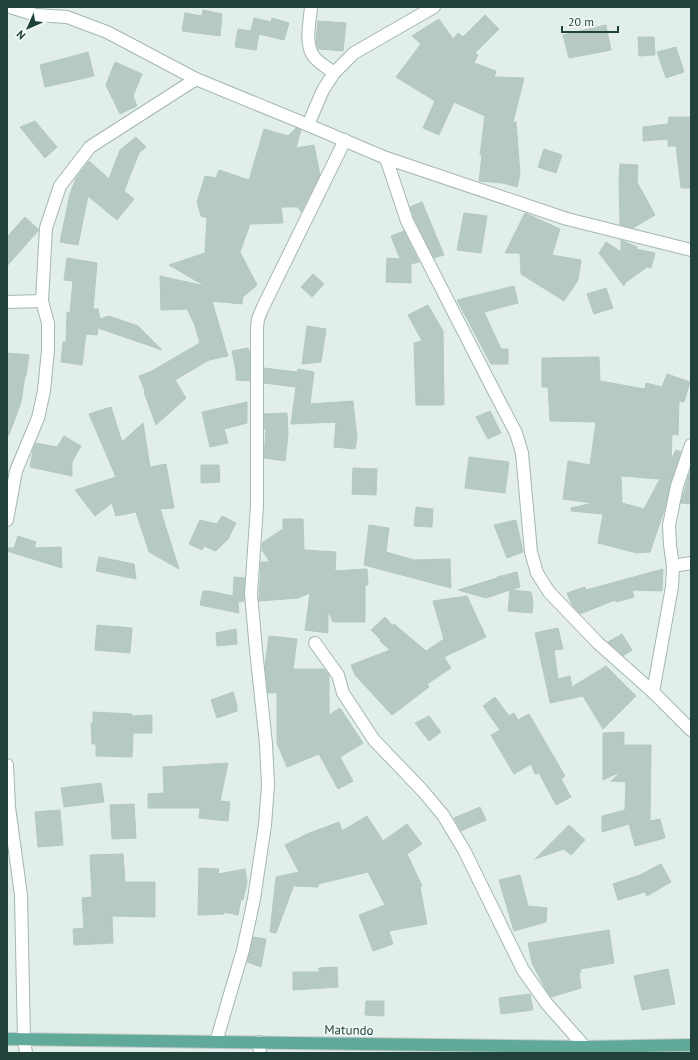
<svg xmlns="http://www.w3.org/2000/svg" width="698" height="1060" font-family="'PT Sans',sans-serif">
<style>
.building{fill:#b7cac2;stroke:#b4c9c1;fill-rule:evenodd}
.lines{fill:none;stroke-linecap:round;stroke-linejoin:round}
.minor-casing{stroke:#a4b7b1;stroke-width:14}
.major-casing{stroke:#c1cac8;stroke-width:14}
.minor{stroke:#fff;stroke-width:12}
.major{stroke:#61a999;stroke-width:12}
.labels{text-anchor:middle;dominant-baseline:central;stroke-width:3;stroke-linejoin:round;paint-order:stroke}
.street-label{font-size:13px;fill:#20423a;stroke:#f4faf7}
</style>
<rect width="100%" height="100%" fill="#e2eee9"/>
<g class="building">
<polygon points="203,10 222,14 220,36 182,31 185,13 202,16"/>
<polygon points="485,15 499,29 475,53 478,55 474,63 496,71 494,77 524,78 513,122 516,122 520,174 517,187 503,183 479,181 482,155 480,155 485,116 454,102 439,135 423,128 435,101 396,77 421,44 412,36 439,19 453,39 458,33 463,37"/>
<polygon points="254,18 271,22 272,18 289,23 284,40 259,34 256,50 235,47 238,29 251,31"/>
<polygon points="318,21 346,23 343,51 318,49 316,42"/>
<polygon points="606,25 611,50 569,58 563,35"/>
<polygon points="638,37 654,37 655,55 639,56"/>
<polygon points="676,47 684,72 666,78 657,52"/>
<polygon points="88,52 94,76 45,87 40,65"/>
<polygon points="115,62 142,74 133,96 137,106 120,114 106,85"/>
<polygon points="669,117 691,117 691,188 681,188 676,146 668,146 668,139 643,141 643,127 668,124"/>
<polygon points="35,121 57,147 45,158 20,127"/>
<polygon points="296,128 301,130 296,148 314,145 320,175 301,212 297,206 297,207 281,207 283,223 250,224 240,252 257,285 243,297 242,304 212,301 228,356 209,360 175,380 186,398 156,425 144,392 145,391 139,376 150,372 200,343 194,323 187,309 161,310 160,276 205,286 169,265 205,253 207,218 201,216 197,202 205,176 216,178 219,170 249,180 264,129 288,136 287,137"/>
<polygon points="136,137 146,147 139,153 124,191 134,199 117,220 88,196 78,245 60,242 70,194 76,178 89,161 109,179 120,150"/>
<polygon points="544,149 562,155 556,173 538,167"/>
<polygon points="620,164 638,165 637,182 655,215 633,228 620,225 619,180"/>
<polygon points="422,202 444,255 434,258 414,218 410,207"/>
<polygon points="464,213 487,216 481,253 457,250"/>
<polygon points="525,213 560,229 552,255 581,260 578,280 564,301 521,274 520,253 505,253"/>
<polygon points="25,217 38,229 38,231 7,266 7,237"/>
<polygon points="404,231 419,262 411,264 411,283 386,282 387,258 400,259 391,236"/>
<polygon points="621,240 637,247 636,249 655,253 651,268 647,267 625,283 624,286 599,253 606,242 621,252"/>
<polygon points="67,258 97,263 93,309 98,309 100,319 109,316 138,326 162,350 98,328 97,335 86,334 82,365 61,362 63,342 66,342 67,312 70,313 73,281 64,280"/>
<polygon points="313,274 324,284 312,297 301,287"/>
<polygon points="514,286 518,303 484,312 501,349 508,349 508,364 491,364 457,300"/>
<polygon points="606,288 613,308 594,314 587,294"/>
<polygon points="428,305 443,331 444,405 416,405 414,343 422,341 408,315"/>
<polygon points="307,326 326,329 321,362 302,364"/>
<polygon points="248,348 250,354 250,381 236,380 236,371 232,351"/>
<polygon points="7,353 29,355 26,376 25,376 21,402 9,435 7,435"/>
<path d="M599 357 600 381 645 389 646 383 662 387 667 374 690 382 684 402 679 401 678 435 672 434 671 460 676 450 681 452 670 484 665 508 650 552 637 553 598 543 603 514 571 511V508L593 503 563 499 568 461 590 465 596 422 550 421 548 387H542V358ZM621 476 660 479 644 509 622 503Z"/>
<polygon points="264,368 297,372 298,369 314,372 310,404 353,401 357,438 355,449 334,447 336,422 291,424 296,387 264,383"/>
<polygon points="247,402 247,423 224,429 228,443 210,447 202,412"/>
<polygon points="111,407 122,442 143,423 150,467 166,464 174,508 160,509 179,569 149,552 136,512 116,516 112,503 95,516 75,490 116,477 89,414"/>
<polygon points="490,411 501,433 488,439 476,417"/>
<polygon points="287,413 288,435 285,461 264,458 266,428 264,429 264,414"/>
<polygon points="64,436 81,446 72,462 72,476 30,467 33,450 36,443 57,447"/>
<polygon points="469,457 509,462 505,493 465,488"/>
<polygon points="201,465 219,465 220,482 201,483"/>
<polygon points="353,468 377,469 376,495 352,494"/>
<polygon points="689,474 691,474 691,504 681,503"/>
<polygon points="416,507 433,509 432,527 414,526"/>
<polygon points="222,516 236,523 228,539 216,551 204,546 202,550 189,544 200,520 217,524"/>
<polygon points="283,519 303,519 304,550 336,552 335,571 367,569 368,585 365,585 365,622 333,622 328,610 328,633 305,630 310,593 298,598 259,601 261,562 270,562 262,550 262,543 283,529"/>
<polygon points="516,520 523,552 507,558 494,525"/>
<polygon points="369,525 389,528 386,552 414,560 450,559 451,588 364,565"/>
<polygon points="18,536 36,542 34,548 61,547 62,568 7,551 7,548 14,548"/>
<polygon points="99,557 134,564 136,579 96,571"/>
<polygon points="663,569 662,591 632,590 634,597 616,602 615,600 580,614 572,605 567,593 585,587 586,590"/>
<polygon points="517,572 520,587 511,590 531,592 533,602 532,613 508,611 510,590 486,598 458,590 497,578 497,577"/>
<polygon points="234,577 245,578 244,601 238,602 239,613 200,605 203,591 209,591 233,596"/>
<polygon points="467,596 486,637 444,657 451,668 427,684 429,687 392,715 355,675 351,665 390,650 380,641 381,640 371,630 385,617 393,626 394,624 426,651 444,639 433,601"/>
<polygon points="97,625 132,628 130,653 95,650"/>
<polygon points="558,628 563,649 554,650 558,679 570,676 572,687 606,666 636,696 603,729 583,696 550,703 550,702 535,633"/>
<polygon points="236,629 237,644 217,646 216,633"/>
<polygon points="622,634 632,650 623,656 608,642"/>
<polygon points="269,636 297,639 293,669 324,669 329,675 329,715 340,708 363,743 340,757 353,781 338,789 319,754 287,767 277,743 277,693 268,693 265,666"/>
<polygon points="233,692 237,705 237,711 217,718 211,700"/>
<polygon points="495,697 509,716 514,713 518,720 529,714 565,776 561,779 571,797 556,805 539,773 535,774 531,764 514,774 491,735 500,730 483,706"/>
<polygon points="93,712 132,714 132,716 152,715 152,733 133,733 132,757 96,756 96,744 92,744 91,723 93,723"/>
<polygon points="429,716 441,732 429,741 415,723"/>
<polygon points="624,732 624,745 651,745 650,821 660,819 665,838 635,846 629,824 602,832 602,816 625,810 626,782 611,781 622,771 603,780 603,733"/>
<polygon points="228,763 220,801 230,802 228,821 199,818 200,808 148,808 148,794 164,793 163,767"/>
<polygon points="101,783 104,802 64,807 61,788"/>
<polygon points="134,804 136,838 112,839 110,805"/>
<polygon points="480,807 486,820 461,831 454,818"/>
<polygon points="60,810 63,845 38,847 35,812"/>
<polygon points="367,816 383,841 407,824 422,844 407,854 422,886 420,887 427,924 389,931 393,944 373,951 359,915 385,905 368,872 318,884 318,887 295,886 296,879 276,933 270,932 276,877 299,872 285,845 307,834 339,822 342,831"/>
<polygon points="569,825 585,840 571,855 564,849 535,859"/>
<polygon points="123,854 125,882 155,882 155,917 112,916 113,943 74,945 73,929 84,928 82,898 92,897 90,855"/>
<polygon points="661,864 671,882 647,896 645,892 618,900 613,884 640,875"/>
<polygon points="199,868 219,869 218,874 245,869 247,882 243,900 241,899 238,915 224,912 224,914 198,915"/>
<polygon points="520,875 528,906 547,908 546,922 514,931 499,880"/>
<polygon points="609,930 614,963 580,969 581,972 579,973 581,988 551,997 545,988 532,963 528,943"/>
<polygon points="253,937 266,939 261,967 247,962"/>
<polygon points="337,967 338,987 293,990 293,972 319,972 319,968"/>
<polygon points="668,969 675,1004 642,1010 634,976"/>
<polygon points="530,994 533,1010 501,1014 499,998"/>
<polygon points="366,1001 384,1001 384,1016 365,1015"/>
</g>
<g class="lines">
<defs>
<g id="minor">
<polyline points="10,7 36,15 67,17 107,32 196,79 308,125 386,158 567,219 691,250"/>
<path d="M311 7C310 22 304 44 314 57 319 63 328 68 334 73"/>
<polyline points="308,125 323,90 334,73 354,53 434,7"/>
<polyline points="386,158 407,221 495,393 516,433 522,453 531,552 537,573 549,592 598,643 653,692 691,730"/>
<polyline points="7,302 42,301"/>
<polyline points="7,520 16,471 38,418 44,391 48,350 48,323 42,301 46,228 60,186 90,147 196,79"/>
<polyline points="673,566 691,563"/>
<polyline points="315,643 338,675 343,693 374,740 422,790 443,815 464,850 523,970 547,1004 585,1047"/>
<polyline points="653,692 672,587 673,566 670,545 669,525 677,486 691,445"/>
<polyline points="7,765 9,807 21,895 24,1039 26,1053"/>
<polyline points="216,1042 243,950 254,899 265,825 268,785 266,744 256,650 251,594 257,506 257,328 258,319 263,307 345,140"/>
<polyline points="259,1042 260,1053"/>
</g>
<polyline id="major" points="7,1039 585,1047 691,1045"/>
</defs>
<use href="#minor" class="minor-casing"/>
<use href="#major" class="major-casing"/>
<use href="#minor" class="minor"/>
<use href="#major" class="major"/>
</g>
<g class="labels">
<g class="street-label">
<text transform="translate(349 1030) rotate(1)">Matundo</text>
</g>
</g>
<rect width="698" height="1060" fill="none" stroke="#20423a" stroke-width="16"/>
<g transform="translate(28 28) rotate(225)" stroke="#f4faf7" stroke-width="3" paint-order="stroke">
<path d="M0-3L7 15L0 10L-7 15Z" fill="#20423a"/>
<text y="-6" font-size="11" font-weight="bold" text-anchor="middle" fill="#20423a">N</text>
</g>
<path d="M562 26v6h56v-6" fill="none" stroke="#20423a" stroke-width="2"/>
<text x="568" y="26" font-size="12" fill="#20423a" stroke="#f4faf7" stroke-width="3" paint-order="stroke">20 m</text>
</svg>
